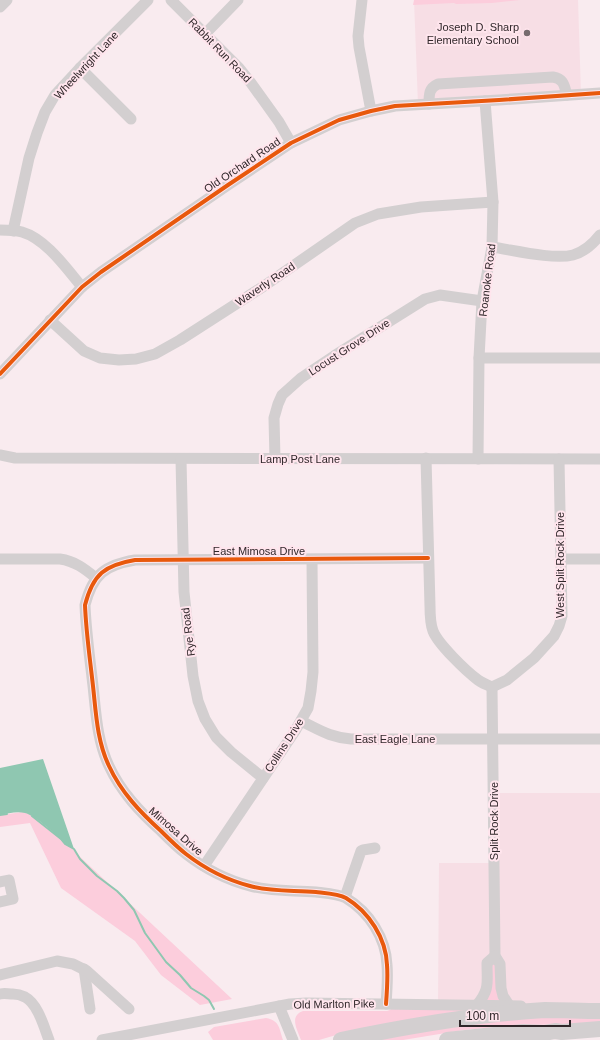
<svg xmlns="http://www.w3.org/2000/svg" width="600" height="1040" font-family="Arial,sans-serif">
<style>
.built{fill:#f7dee5}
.green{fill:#fccddc}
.water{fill:#8fc7b1}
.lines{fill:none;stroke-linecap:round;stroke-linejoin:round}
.stream{stroke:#8fc7b1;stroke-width:2}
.minor{stroke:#d3cfd0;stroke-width:11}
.highway{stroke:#d3cfd0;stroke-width:16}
.cycleway-casing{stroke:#ffe5ed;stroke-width:6}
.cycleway{stroke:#e8590c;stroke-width:4}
.poi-dot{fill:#766c6f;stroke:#ffe5ed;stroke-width:1.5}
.labels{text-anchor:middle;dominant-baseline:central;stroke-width:4;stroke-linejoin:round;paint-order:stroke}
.poi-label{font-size:11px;fill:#30272a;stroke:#ffe5ed;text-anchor:end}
.street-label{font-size:11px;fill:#30272a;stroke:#ffe5ed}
</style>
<rect width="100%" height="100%" fill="#f9ebef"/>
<g class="built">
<polygon points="414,0 578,0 581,94 418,105"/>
<polygon points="493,793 600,793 600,1011 477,1005 438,1004 439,863 494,863"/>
</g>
<g class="green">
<polygon points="414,0 520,0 492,3 456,4 454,3 413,5"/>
<polygon points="23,812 30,814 46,827 61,839 65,844 74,849 78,855 232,999 200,1005 161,975 135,941 61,888 30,823 0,827 0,815"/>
<polygon points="495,956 509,1005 477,1005"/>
<path d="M393 1007 474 1009 350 1031 319 1040H301C297 1029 289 1016 303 1011H387L390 1010Z"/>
<polygon points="600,1015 600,1024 522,1025 464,1030 403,1040 374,1040 385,1037 511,1019"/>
<path d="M266 1018C280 1021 279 1028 283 1040H213L208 1032 214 1027Z"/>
</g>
<path class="water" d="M43 759 74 849C67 846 66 845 61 840 55 833 34 815 25 813 18 811 8 813 0 815V768Z"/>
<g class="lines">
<g class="stream">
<polyline points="0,815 7,814"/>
<polyline points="32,816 61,839 65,844 74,849 80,859 97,876 117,891 124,898 134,910 145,933 166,962 180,975 191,988 204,996 209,1000 214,1009"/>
</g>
<g class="minor">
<polyline points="171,0 239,68 251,83 279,122 291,143"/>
<polyline points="362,0 358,36 359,47 371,111"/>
<polyline points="0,7 7,0"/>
<polyline points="205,34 238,0"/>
<polyline points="80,68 131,119"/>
<path d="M429 104C429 94 429 88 438 84L553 77C564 79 564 85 567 95"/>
<path d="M0 230C7 230 15 230 22 232 46 239 66 268 82 287"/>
<polyline points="13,231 29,158 37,133 45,112 55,95 80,68 148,0"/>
<path d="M492 247C513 250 553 260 573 255 584 252 593 244 600 235"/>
<polyline points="50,320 84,351 100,358 119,360 136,359 155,354 180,340 264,286 355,223 378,214 421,207 493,202"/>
<polyline points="479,358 600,358"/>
<polyline points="0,374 82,287 101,272 228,185 291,143 339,120 371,111 395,106 499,100 600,93"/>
<polyline points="0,455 15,458 600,459"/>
<path d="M426 458 430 606C430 615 430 623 433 631 438 644 466 671 478 680 482 683 487 685 492 687"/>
<polyline points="181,459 184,592 193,676 198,701 205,719 216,737 231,752 263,778"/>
<polyline points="275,459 274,418 278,404 282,395 301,378 334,356 425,299 440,295 482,301"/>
<polyline points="478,459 479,358 482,301 492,247 493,202 485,101"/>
<path d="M0 559H60C75 561 85 569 96 578"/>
<polyline points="561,559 600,559"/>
<polyline points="492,687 495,956 500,964 501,988 503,996 509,1005"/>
<polyline points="492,687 507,680 534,658 554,636 559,626 562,616 559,459"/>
<path d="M301 721C320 730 329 737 351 739H600"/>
<polyline points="204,866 295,731 308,708 311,691 313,672 312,560"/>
<polyline points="0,882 9,880 13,899 0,902"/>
<polyline points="345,897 361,851 363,850 375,848"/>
<polyline points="84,969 90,1009"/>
<polyline points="0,975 57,961 73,964 87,971 129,1009"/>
<path d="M0 994C4 993 8 994 13 994 17 994 21 995 25 997 38 1004 44 1027 49 1040"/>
<path d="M386 1004C387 991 388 977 387 965 386 938 369 912 346 898 339 894 324 893 316 892 294 890 272 892 250 886 227 880 204 868 186 854 177 847 169 839 161 831 140 812 121 792 109 766 97 741 96 713 93 686 90 659 86 632 85 605 93 574 105 565 135 560L428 558"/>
<path d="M477 1005C490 989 487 983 487 963L495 956"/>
<polyline points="279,1006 293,1040"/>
<polyline points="102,1040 290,1004 306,1003 521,1006"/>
</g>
<g class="highway">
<path d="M341 1040C408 1026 476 1014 545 1010 563 1010 582 1011 600 1011"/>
<polyline points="447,1040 523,1032 544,1033 555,1031 562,1032 600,1029"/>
</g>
<defs>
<g id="cycleway">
<polyline points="0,374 82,287 101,272 228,185 291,143 339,120 371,111 395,106 499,100 600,93"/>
<path d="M386 1004C387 991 388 977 387 965 386 938 369 912 346 898 339 894 324 893 316 892 294 890 272 892 250 886 227 880 204 868 186 854 177 847 169 839 161 831 140 812 121 792 109 766 97 741 96 713 93 686 90 659 86 632 85 605 93 574 105 565 135 560L428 558"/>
</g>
</defs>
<use href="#cycleway" class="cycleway-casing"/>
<use href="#cycleway" class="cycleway"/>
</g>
<circle class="poi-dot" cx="527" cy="33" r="4"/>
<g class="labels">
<g class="poi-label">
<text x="519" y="27">Joseph D. Sharp<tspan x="519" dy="13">Elementary School</tspan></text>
</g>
<g class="street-label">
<text transform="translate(220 50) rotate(46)">Rabbit Run Road</text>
<text transform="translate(86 65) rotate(-47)">Wheelwright Lane</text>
<text transform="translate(242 165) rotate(-34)">Old Orchard Road</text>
<text transform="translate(487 280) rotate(-83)">Roanoke Road</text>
<text transform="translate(265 284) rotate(-34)">Waverly Road</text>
<text transform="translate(349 347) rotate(-33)">Locust Grove Drive</text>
<text x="300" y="459">Lamp Post Lane</text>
<text x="259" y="551">East Mimosa Drive</text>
<text transform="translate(560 565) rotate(-90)">West Split Rock Drive</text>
<text transform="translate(188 632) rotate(-97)">Rye Road</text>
<text x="395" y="739">East Eagle Lane</text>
<text transform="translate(284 745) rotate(-57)">Collins Drive</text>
<text transform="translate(494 821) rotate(-90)">Split Rock Drive</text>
<text transform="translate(176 831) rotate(41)">Mimosa Drive</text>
<text transform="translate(334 1004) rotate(-1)">Old Marlton Pike</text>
</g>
</g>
<path d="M460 1020v6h110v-6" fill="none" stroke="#30272a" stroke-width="2"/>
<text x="466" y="1020" font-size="12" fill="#30272a" stroke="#ffe5ed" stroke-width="3" paint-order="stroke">100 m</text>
</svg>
